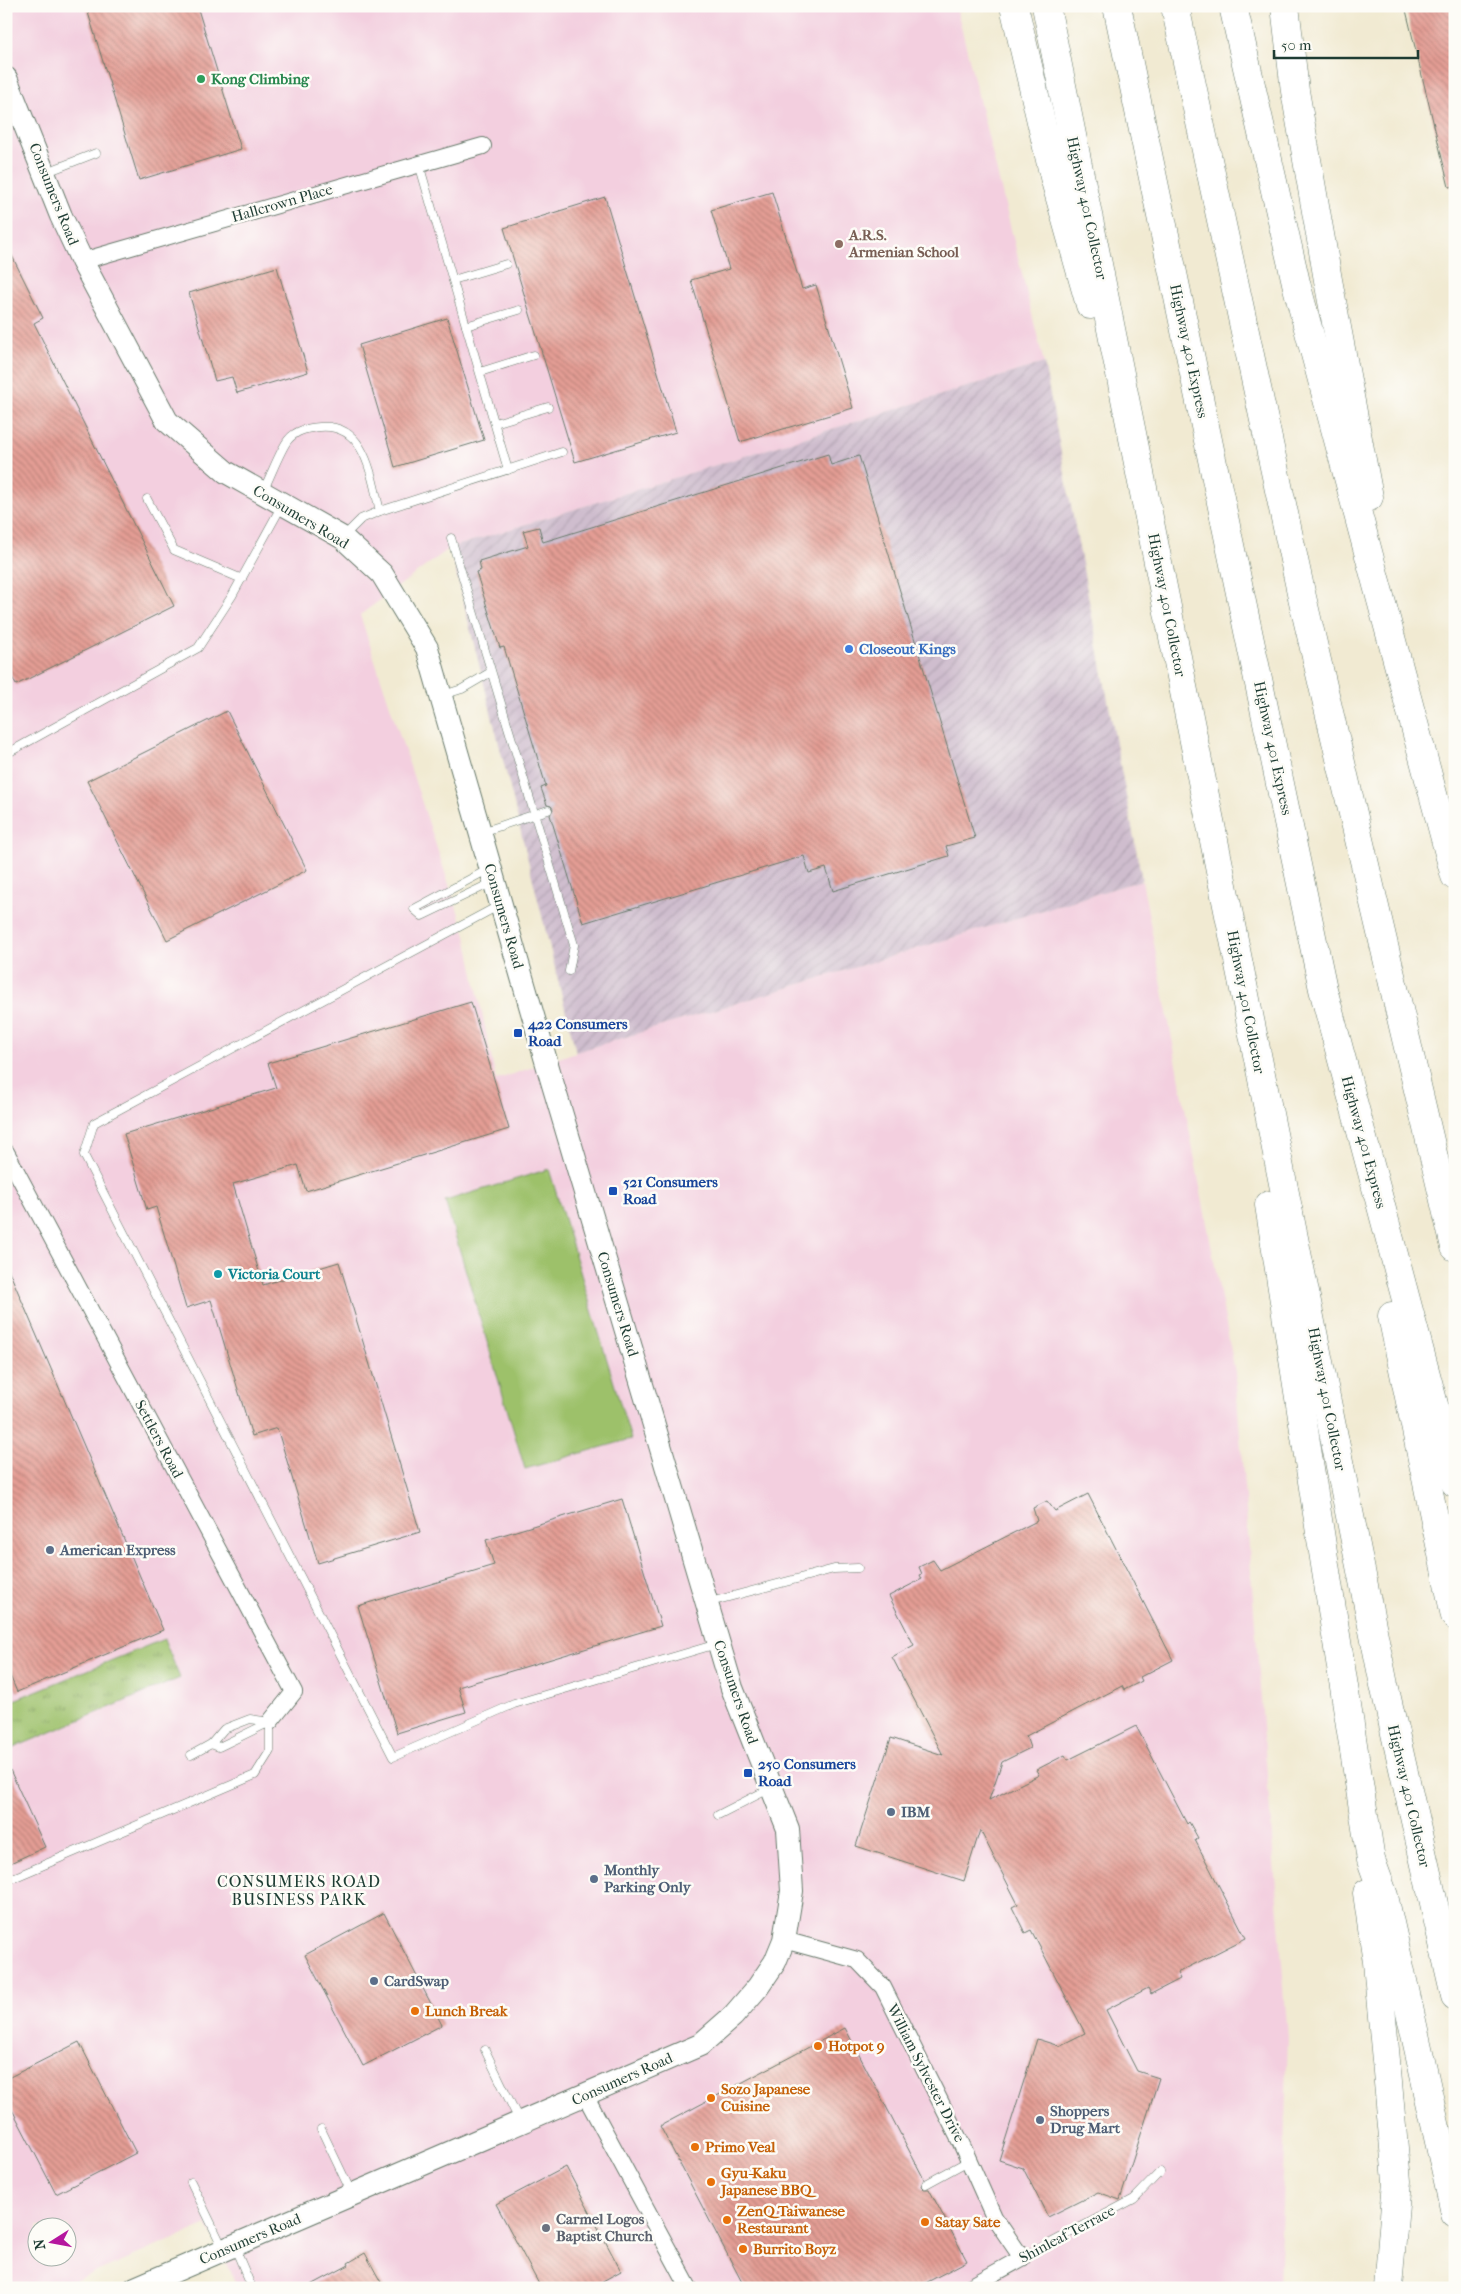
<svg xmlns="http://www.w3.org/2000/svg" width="1461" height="2294" font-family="'IM FELL French Canon',serif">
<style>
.built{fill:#f3cfdf;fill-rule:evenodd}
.industrial{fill:url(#industrial-furrows)}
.grass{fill:#9dc16b;stroke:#5e7f50}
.park{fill:url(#park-tufts);stroke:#5e7f50}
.building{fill:url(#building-back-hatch)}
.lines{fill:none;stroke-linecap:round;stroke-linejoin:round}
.lane-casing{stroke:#687a6b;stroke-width:9}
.street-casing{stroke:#687a6b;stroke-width:18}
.secondary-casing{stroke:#687a6b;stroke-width:24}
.highway-casing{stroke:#687a6b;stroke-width:29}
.lane{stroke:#fff;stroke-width:8}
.street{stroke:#fff;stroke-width:16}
.secondary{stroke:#fff;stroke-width:22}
.highway{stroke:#fff;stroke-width:28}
.leisure-dot{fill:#2e9e5b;stroke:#fdfcf7;stroke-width:2}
.education-dot{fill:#8d6e63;stroke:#fdfcf7;stroke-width:2}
.shop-dot{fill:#3f7fe0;stroke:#fdfcf7;stroke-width:2}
.transit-dot{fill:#1a4fb4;stroke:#fdfcf7;stroke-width:2}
.culture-dot{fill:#0f9aa8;stroke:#fdfcf7;stroke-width:2}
.service-dot{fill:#5c6f8a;stroke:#fdfcf7;stroke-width:2}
.food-dot{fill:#e8710a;stroke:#fdfcf7;stroke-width:2}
.worship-dot{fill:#6b7280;stroke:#fdfcf7;stroke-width:2}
.labels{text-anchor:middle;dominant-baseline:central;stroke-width:5;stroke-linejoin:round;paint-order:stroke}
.leisure-label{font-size:15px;font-weight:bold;fill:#27864d;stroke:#fdfcf7;text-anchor:start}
.street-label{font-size:15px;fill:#1f3d34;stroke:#fdfcf7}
.education-label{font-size:15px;font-weight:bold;fill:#785e54;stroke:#fdfcf7;text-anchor:start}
.shop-label{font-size:15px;font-weight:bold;fill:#366cbe;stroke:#fdfcf7;text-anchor:start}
.transit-label{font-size:15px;font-weight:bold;fill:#164399;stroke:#fdfcf7;text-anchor:start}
.culture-label{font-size:15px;font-weight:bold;fill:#0d838f;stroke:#fdfcf7;text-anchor:start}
.service-label{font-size:15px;font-weight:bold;fill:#4e5e75;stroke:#fdfcf7;text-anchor:start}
.food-label{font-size:15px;font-weight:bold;fill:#c56008;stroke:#fdfcf7;text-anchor:start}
.worship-label{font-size:15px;font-weight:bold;fill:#5b616d;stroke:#fdfcf7;text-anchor:start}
.neighbourhood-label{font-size:16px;letter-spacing:1px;fill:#1f3d34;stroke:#fdfcf7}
</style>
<defs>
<pattern id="industrial-furrows" width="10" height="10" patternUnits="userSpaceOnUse" patternTransform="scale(1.25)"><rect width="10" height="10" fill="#cfbdce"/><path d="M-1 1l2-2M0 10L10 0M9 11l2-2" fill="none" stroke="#b1a3b2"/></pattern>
<pattern id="park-tufts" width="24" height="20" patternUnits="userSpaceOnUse" patternTransform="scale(1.25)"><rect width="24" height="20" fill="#9dc16b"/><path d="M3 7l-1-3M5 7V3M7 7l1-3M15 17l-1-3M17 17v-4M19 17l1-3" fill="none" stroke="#7f9e59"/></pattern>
<pattern id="building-back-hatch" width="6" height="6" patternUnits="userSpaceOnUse" patternTransform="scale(1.25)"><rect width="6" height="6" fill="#e49d94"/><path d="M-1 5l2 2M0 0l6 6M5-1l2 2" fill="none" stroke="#b8817a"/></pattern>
</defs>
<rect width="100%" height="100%" fill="#fdfcf7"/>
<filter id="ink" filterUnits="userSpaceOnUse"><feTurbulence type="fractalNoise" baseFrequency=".02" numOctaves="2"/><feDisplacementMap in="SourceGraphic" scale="10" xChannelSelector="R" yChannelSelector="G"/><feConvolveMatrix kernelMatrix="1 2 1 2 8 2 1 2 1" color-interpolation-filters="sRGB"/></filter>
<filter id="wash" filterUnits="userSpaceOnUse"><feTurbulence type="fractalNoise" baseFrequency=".0096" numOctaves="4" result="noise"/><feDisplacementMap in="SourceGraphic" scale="20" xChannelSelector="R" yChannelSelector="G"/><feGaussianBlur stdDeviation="1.12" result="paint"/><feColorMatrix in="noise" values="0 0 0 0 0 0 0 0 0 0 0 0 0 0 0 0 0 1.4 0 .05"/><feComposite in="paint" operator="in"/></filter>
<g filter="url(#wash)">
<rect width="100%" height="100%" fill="#f1ead2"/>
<path class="built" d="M6 6H956L1044 363 450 548 360 615 466 936 496 1080 576 1052 1142 880 1235 1372 1288 2038 1279 2288H238L207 2225 58 2288H6ZM38 2226H68V2256H38Z"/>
<polygon class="industrial" points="1044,363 1142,880 576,1052 450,548"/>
<polygon class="grass" points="549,1169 631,1439 525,1469 445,1201"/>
<polygon class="park" points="164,1639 180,1678 6,1751 6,1682 14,1700"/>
<g id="blocks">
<g class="building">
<polygon points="86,6 197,6 241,149 139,180"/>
<polygon points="1405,6 1455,6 1455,186 1449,187"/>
<polygon points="772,192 802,289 816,285 853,408 740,442 691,280 729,269 711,210"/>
<polygon points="605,197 676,432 575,462 504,228"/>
<polygon points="6,244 43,318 34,323 174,606 16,685 6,665"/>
<polygon points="277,267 308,372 237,393 232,377 215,381 189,293"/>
<polygon points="447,318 484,440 395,467 359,345"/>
<polygon points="828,454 831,465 859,456 975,838 946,846 949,856 833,891 826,868 809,873 804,856 583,923 550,815 553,809 551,806 547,805 541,788 546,786 504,647 500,648 476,572 481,570 479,561 528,546 523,531 539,527 543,542"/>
<polygon points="227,711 307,870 167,940 87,781"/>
<polygon points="471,1002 509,1129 306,1191 298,1165 233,1184 263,1285 339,1262 420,1532 318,1563 277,1428 252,1436 211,1300 186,1308 156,1207 147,1210 124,1134 276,1088 268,1063"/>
<polygon points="6,1264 163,1630 17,1692 6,1666"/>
<polygon points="1088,1494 1173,1660 1140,1677 1142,1681 1124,1690 1122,1686 1026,1736 1030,1748 1002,1762 989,1800 1039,1775 1036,1770 1065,1755 1068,1760 1136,1726 1187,1824 1189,1822 1198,1838 1195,1840 1246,1938 1177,1973 1180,1979 1151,1994 1148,1988 1106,2010 1137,2071 1159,2078 1120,2200 1098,2192 1048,2217 1023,2168 999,2160 1037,2039 1059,2046 1085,2033 1031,1930 1025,1933 1012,1907 1018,1904 980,1830 964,1881 856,1846 891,1738 943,1755 892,1657 914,1645 889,1596 922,1579 920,1575 922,1574 919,1567 933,1560 940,1570 1037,1521 1033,1508 1047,1501 1055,1511"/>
<polygon points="622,1499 661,1626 458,1687 466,1712 397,1733 358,1606 494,1565 486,1540"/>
<polygon points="6,1761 45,1847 6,1865"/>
<polygon points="384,1913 442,2025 363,2066 305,1955"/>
<polygon points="845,2028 924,2179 921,2186 924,2189 929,2189 967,2261 916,2288 745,2288 660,2126"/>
<polygon points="79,2042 136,2153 56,2194 6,2098 6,2079"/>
<polygon points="566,2167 621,2271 590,2288 541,2288 496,2204"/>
<polygon points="365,2253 384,2288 306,2288 349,2265 348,2263"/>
</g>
</g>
</g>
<g filter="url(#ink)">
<use href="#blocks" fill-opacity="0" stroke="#687a6b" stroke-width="1"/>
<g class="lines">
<defs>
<g id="lane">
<polyline points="419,164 508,470"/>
<polyline points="47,172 96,153"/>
<polyline points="453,280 506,264"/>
<polyline points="466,326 519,310"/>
<polyline points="480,372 534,355"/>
<polyline points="495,423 548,407"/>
<path d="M263 491C270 478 280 450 288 440 296 430 308 428 320 427 366 423 371 476 380 511"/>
<polyline points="147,499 174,550 242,579"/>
<polyline points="344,536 361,519 380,511 562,452"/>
<polyline points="451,538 574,945 569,971"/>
<polyline points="443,695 462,689 491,672"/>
<polyline points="6,754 198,648 232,596 281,507"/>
<polyline points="482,832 548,810"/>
<polyline points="489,869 414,909 422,916 493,882"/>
<polyline points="498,906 94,1123 84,1155 393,1757 514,1704 717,1644"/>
<polyline points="710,1602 834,1569 858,1568"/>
<polygon points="250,1719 270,1722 219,1747 211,1744 224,1729"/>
<polyline points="191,1755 211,1744"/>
<polyline points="718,1815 769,1789"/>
<polyline points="6,1881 255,1775 270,1751 270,1722"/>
<polyline points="485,2050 519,2120"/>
<polyline points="321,2129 352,2194"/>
<polyline points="191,2182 223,2248"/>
<polyline points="926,2184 970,2160"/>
<polyline points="235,2248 252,2288"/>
<polyline points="1022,2258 1134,2199 1160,2172"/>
</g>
<g id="street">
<polyline points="82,261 483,146"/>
<polyline points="6,1152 294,1692 270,1722"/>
<polyline points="784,1940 857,1960 883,1987 961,2143 994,2217 1022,2258 968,2288"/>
<polyline points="585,2095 689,2288"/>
</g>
<polyline id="secondary" points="6,78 61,216 82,261 167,421 226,472 343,538 382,574 427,648 551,1078 732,1688 788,1829 792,1891 784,1940 775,1962 758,1987 733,2016 700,2045 135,2288"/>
<g id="highway">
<polyline points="1014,6 1054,177 1090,305"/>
<polyline points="1046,6 1384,1685 1455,1996"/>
<polyline points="1117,6 1323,989 1455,1483"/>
<polyline points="1175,6 1302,597 1455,1247"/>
<polyline points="1233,6 1297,287 1455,876"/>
<polyline points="1285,6 1295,91 1328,280 1369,497"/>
<polyline points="1269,1205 1371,1860 1384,1896 1455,2213"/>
<polyline points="1392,1316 1455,1616"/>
<polyline points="1367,1893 1377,1962 1397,2181 1388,2288"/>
</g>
</defs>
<use href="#lane" class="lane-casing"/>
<use href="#street" class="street-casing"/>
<use href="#secondary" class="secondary-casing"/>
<use href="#highway" class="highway-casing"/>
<use href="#lane" class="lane"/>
<use href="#street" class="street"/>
<use href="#secondary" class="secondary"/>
<use href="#highway" class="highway"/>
</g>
</g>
<circle class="leisure-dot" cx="201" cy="79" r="5"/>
<circle class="education-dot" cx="839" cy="244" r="5"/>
<circle class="shop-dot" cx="849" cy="649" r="5"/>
<g class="transit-dot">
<rect x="513" y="1028" width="10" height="10" rx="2.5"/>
<rect x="608" y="1186" width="10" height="10" rx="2.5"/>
<rect x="743" y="1768" width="10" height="10" rx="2.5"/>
</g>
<circle class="culture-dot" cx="218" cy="1274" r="5"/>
<g class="service-dot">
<circle cx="50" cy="1550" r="5"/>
<circle cx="891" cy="1812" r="5"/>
<circle cx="594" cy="1879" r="5"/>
<circle cx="374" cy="1981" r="5"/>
<circle cx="1040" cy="2120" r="5"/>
</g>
<g class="food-dot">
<circle cx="415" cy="2011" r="5"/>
<circle cx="818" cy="2046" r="5"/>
<circle cx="711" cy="2098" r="5"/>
<circle cx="695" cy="2147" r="5"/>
<circle cx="711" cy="2182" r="5"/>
<circle cx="727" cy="2220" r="5"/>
<circle cx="925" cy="2222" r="5"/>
<circle cx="743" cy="2249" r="5"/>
</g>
<circle class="worship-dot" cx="546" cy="2228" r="5"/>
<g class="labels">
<g class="leisure-label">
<text x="211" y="79">Kong Climbing</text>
</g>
<g class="street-label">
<text transform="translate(54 194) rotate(68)">Consumers Road</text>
<text transform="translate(282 203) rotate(-16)">Hallcrown Place</text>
<text transform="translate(1087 208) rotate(78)">Highway 401 Collector</text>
<text transform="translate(1189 351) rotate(78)">Highway 401 Express</text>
<text transform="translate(301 517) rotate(31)">Consumers Road</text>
<text transform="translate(1167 605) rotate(79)">Highway 401 Collector</text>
<text transform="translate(1273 748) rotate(78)">Highway 401 Express</text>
<text transform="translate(504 916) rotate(74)">Consumers Road</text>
<text transform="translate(1246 1002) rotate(79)">Highway 401 Collector</text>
<text transform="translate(1364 1142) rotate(75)">Highway 401 Express</text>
<text transform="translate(618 1304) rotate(73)">Consumers Road</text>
<text transform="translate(1327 1399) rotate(79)">Highway 401 Collector</text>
<text transform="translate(159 1439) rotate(62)">Settlers Road</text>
<text transform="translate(736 1692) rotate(71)">Consumers Road</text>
<text transform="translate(1409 1796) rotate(77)">Highway 401 Collector</text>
<text transform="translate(926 2073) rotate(63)">William Sylvester Drive</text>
<text transform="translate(622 2079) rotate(-24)">Consumers Road</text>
<text transform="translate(1067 2234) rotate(-28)">Shinleaf Terrace</text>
<text transform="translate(250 2239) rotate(-23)">Consumers Road</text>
</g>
<g class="education-label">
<text x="849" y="235">A.R.S.<tspan x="849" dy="17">Armenian School</tspan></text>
</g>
<g class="shop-label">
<text x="859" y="649">Closeout Kings</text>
</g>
<g class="transit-label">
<text x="528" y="1024">422 Consumers<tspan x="528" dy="17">Road</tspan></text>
<text x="623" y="1182">521 Consumers<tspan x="623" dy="17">Road</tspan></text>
<text x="758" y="1764">250 Consumers<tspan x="758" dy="17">Road</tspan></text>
</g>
<g class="culture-label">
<text x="228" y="1274">Victoria Court</text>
</g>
<g class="service-label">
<text x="60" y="1550">American Express</text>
<text x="901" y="1812">IBM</text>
<text x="604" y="1870">Monthly<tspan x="604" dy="17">Parking Only</tspan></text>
<text x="384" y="1981">CardSwap</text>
<text x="1050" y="2111">Shoppers<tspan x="1050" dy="17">Drug Mart</tspan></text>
</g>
<g class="food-label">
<text x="425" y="2011">Lunch Break</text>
<text x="828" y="2046">Hotpot 9</text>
<text x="721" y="2089">Sozo Japanese<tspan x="721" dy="17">Cuisine</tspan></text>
<text x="705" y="2147">Primo Veal</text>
<text x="721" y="2173">Gyu-Kaku<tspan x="721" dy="17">Japanese BBQ</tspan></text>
<text x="737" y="2211">ZenQ Taiwanese<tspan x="737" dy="17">Restaurant</tspan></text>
<text x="935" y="2222">Satay Sate</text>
<text x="753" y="2249">Burrito Boyz</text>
</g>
<g class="worship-label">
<text x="556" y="2219">Carmel Logos<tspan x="556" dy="17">Baptist Church</tspan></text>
</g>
<g class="neighbourhood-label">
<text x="299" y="1881">CONSUMERS ROAD<tspan x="299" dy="18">BUSINESS PARK</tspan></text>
</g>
</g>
<rect width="1461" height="2294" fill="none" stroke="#fdfcf7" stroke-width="25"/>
<g transform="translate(52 2242) rotate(259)"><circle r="24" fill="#fdfcf7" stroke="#a4b0a9"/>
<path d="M0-4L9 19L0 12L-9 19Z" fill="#b5179e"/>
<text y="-8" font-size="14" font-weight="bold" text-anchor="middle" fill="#1f3d34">N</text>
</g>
<path d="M1274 50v8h144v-8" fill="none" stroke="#1f3d34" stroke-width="2.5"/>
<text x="1281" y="50" font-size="15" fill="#1f3d34" stroke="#fdfcf7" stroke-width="4" paint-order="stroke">50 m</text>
</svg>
